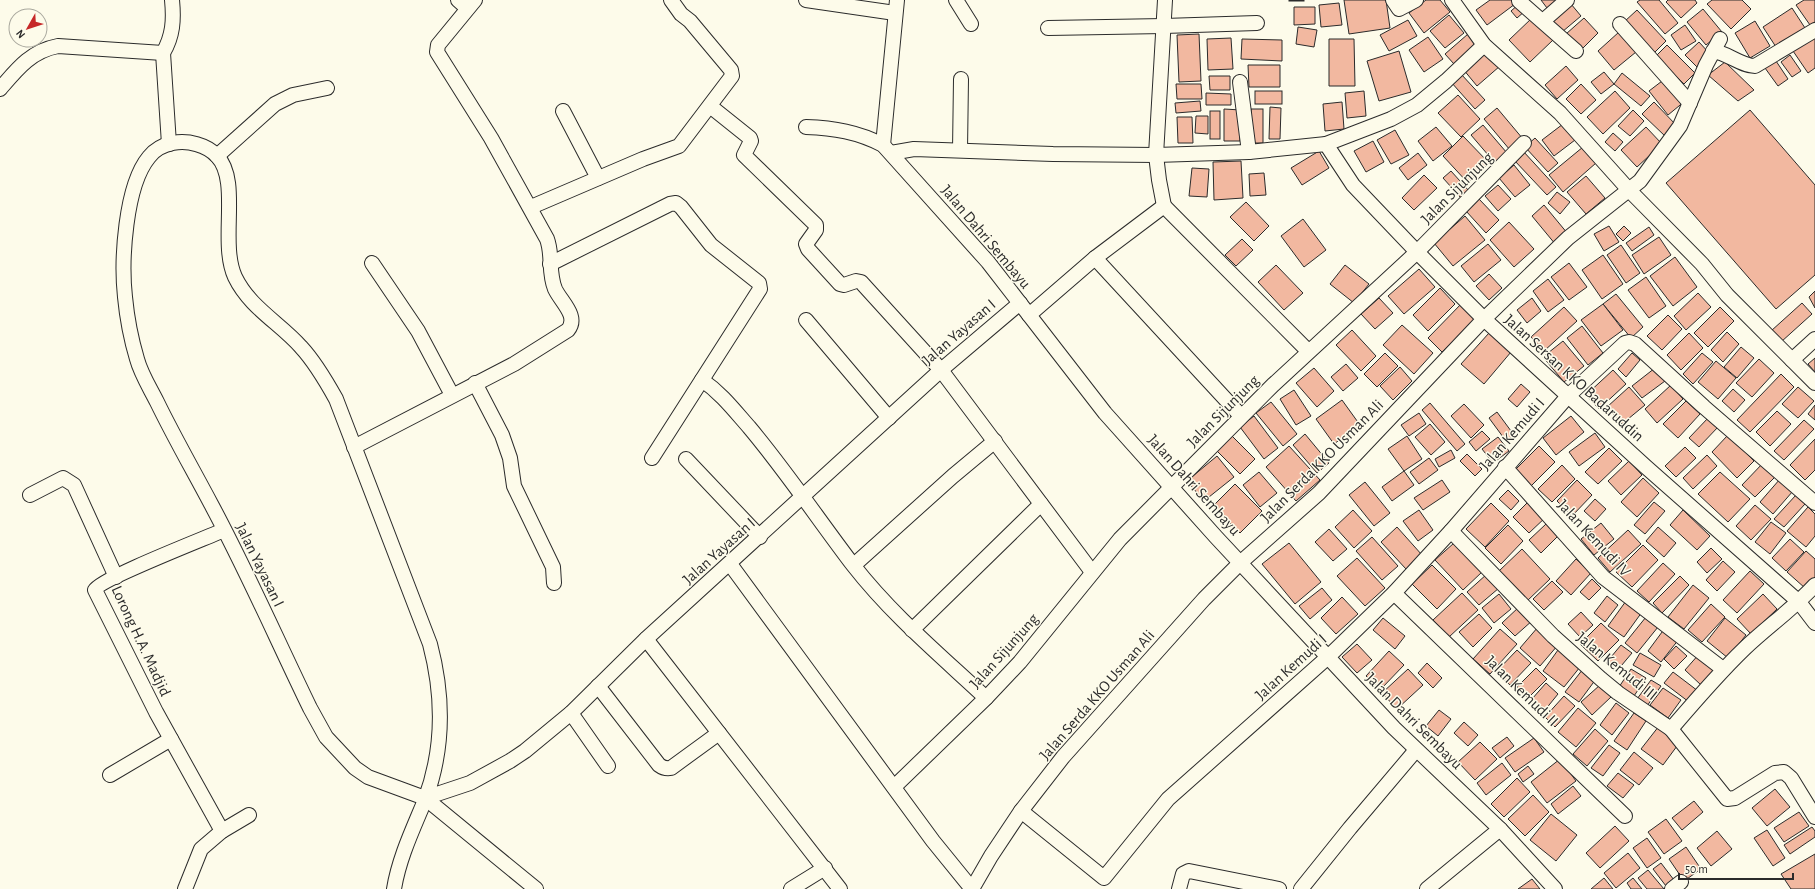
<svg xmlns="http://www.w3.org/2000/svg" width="1815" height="889" font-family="'Alegreya Sans',sans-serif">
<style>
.building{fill:#f2b8a0;stroke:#2b2b2b}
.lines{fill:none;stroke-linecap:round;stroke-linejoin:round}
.minor-casing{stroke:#2b2b2b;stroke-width:16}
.minor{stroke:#fdfbea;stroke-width:14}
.labels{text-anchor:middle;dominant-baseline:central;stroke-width:3;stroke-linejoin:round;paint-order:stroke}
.street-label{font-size:16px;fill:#2b2b2b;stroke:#fdfbea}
</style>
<rect width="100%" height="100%" fill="#fdfbea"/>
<g class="building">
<rect x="1289" y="0" width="15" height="1"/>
<polygon points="1344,0 1386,0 1390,28 1349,34"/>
<polygon points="1426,0 1440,0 1450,12 1424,33 1409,13"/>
<polygon points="1490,0 1512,0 1515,4 1487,25 1476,10"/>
<polygon points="1541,0 1557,0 1547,8"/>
<polygon points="1640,0 1659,0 1678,23 1665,34 1637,2"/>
<polygon points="1668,0 1695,0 1697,3 1681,18 1666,2"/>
<polygon points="1712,0 1742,0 1751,9 1731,29 1707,4"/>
<polygon points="1804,0 1815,0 1815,22 1810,25 1796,5"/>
<polygon points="1339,3 1342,25 1321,27 1319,5"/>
<polygon points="1519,4 1525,11 1517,18 1511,11"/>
<polygon points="1571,4 1581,16 1562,32 1551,20"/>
<polygon points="1294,7 1315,7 1315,24 1294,25"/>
<polygon points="1792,8 1805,28 1776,47 1763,27"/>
<polygon points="1703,9 1722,32 1706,45 1687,22"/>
<polygon points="1637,10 1666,41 1653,54 1624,22"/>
<polygon points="1449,15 1464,33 1445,48 1430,31"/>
<polygon points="1532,18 1553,40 1530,62 1509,40"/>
<polygon points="1584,18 1598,33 1581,50 1566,34"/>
<polygon points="1408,20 1417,36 1389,51 1380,35"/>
<polygon points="1755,21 1770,46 1750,58 1735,33"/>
<polygon points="1685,25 1696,41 1681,50 1671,35"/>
<polygon points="1298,27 1317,30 1314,47 1296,44"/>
<polygon points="1619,32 1636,52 1614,70 1598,51"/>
<polygon points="1199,34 1201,81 1179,82 1177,35"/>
<polygon points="1468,34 1477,45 1454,64 1445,54"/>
<polygon points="1815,36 1815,68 1808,73 1793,51"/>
<polygon points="1428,37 1443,59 1424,72 1409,50"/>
<polygon points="1231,38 1233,69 1208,70 1207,39"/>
<polygon points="1242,39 1282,40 1282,61 1241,59"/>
<polygon points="1329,39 1354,39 1355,86 1329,86"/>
<polygon points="1699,42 1710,54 1697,67 1685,55"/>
<polygon points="1667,45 1695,73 1684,84 1656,56"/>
<polygon points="1486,49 1500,66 1477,86 1463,69"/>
<polygon points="1399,51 1411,92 1379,101 1367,61"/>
<polygon points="1790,55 1801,71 1792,77 1781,62"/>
<polygon points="1776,61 1788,79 1778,86 1765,68"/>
<polygon points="1725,62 1754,90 1738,101 1708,75"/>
<polygon points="1248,65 1280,65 1280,87 1249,87"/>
<polygon points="1566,66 1578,80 1557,99 1545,85"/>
<polygon points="1604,72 1614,84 1601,94 1591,82"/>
<polygon points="1622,73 1650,96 1641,106 1614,84"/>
<polygon points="1461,74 1485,100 1475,109 1451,82"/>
<polygon points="1209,76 1230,76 1230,90 1210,90"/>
<polygon points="1666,78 1685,101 1668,115 1649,91"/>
<polygon points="1176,84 1201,84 1202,99 1177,99"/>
<polygon points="1581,84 1596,100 1581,114 1566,99"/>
<rect x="1255" y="91" width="27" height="13"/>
<polygon points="1364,91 1366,116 1347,118 1345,93"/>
<polygon points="1615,91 1630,108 1603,134 1587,117"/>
<polygon points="1206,93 1231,94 1231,105 1206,105"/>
<polygon points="1458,95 1480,119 1461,137 1438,113"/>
<polygon points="1200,101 1201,111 1176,113 1175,103"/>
<polygon points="1342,102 1344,129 1325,131 1323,104"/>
<polygon points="1654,102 1677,126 1666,137 1642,114"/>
<polygon points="1270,107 1281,108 1280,139 1269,139"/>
<polygon points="1497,108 1523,139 1510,150 1484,119"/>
<polygon points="1224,109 1241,110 1240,141 1224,141"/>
<rect x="1251" y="109" width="12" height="34"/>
<polygon points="1633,110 1644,121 1630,136 1618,126"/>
<polygon points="1750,110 1815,185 1815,275 1776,309 1666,183"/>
<rect x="1210" y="111" width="10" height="28"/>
<polygon points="1196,116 1208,116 1208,134 1195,133"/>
<polygon points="1177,117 1192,117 1193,143 1178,143"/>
<polygon points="1563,124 1575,140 1554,156 1542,140"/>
<polygon points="1483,125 1507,153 1495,163 1471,135"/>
<polygon points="1436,127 1452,146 1433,161 1418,141"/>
<polygon points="1646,127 1662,144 1637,167 1621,150"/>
<polygon points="1395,130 1409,155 1391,164 1377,140"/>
<polygon points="1613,133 1623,142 1615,151 1605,142"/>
<polygon points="1463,136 1489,163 1468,183 1443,156"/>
<polygon points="1535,138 1558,163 1548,172 1525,147"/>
<polygon points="1373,141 1384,162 1366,172 1354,151"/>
<polygon points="1583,147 1596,163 1563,192 1549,175"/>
<polygon points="1319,151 1329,168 1302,185 1291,168"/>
<polygon points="1523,151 1556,187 1547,195 1514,160"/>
<polygon points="1418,153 1427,165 1408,180 1399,168"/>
<polygon points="1241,161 1243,198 1214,200 1213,162"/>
<polygon points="1514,165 1530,185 1515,197 1499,178"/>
<polygon points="1192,168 1209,169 1207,197 1189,196"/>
<polygon points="1451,171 1469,191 1461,198 1443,178"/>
<polygon points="1264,173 1266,195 1250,196 1249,174"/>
<polygon points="1424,175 1437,188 1414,210 1402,198"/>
<polygon points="1586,176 1605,198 1586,214 1567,192"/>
<polygon points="1498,185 1511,199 1498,211 1485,196"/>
<polygon points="1557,192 1570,202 1560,214 1548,203"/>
<polygon points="1479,199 1499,220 1486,233 1466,211"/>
<polygon points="1246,202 1269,226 1254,241 1230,217"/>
<polygon points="1544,205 1568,234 1556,245 1532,216"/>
<polygon points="1465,216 1485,240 1453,266 1434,243"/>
<polygon points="1303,219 1326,250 1304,267 1281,236"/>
<polygon points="1509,222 1534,249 1514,267 1490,240"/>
<polygon points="1609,226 1619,242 1604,251 1594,234"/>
<polygon points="1624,226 1631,233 1623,241 1616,234"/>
<polygon points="1649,227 1654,235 1632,251 1626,243"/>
<polygon points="1659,237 1671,255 1644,274 1632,255"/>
<polygon points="1242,239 1253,250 1236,266 1225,255"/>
<polygon points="1488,244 1501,260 1474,282 1461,266"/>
<polygon points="1621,245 1640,273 1626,283 1607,255"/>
<polygon points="1603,255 1623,284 1602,299 1582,270"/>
<polygon points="1675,257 1697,287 1673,306 1650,276"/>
<polygon points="1569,263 1587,287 1569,300 1551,277"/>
<polygon points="1276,265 1303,293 1284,310 1258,282"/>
<polygon points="1345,265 1369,284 1354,303 1330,284"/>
<polygon points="1419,269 1435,287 1404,314 1388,296"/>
<polygon points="1489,274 1502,288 1489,300 1476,286"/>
<polygon points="1646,277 1666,306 1649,318 1628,290"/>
<polygon points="1548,279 1564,300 1548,312 1533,291"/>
<polygon points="1440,288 1455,304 1428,331 1413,315"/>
<polygon points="1815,291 1815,308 1809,297"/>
<polygon points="1698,293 1711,307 1686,330 1674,316"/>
<polygon points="1616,294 1643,327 1631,338 1603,304"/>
<polygon points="1379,298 1393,313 1375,329 1361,314"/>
<polygon points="1532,298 1541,311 1527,323 1517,310"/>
<polygon points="1463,302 1477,317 1442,352 1428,338"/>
<polygon points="1802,303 1812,314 1781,342 1771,331"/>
<polygon points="1603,304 1623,330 1601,346 1581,320"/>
<polygon points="1564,307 1577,321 1544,351 1531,337"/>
<polygon points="1720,307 1734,321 1708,347 1694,333"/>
<polygon points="1668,315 1682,329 1662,350 1647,336"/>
<polygon points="1402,325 1433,353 1414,374 1383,345"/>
<polygon points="1582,326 1603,353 1588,365 1567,338"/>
<polygon points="1352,330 1376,356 1361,371 1336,345"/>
<polygon points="1727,332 1739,344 1723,362 1711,350"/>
<polygon points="1489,333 1511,352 1484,384 1461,364"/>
<polygon points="1689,333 1703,348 1681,370 1667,355"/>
<polygon points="1563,341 1584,366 1564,382 1543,357"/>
<polygon points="1741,347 1754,358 1737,378 1724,367"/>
<polygon points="1385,353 1398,366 1377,387 1364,374"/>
<polygon points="1632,353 1640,360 1626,377 1618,369"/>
<polygon points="1702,353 1713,362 1693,384 1683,374"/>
<polygon points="1815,358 1815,372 1808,364"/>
<polygon points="1759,359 1774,373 1752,397 1736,383"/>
<polygon points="1716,361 1736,378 1718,399 1698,382"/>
<polygon points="1346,364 1358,378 1343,391 1331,377"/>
<polygon points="1400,367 1412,381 1393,400 1380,386"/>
<polygon points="1314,368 1334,391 1317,407 1296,383"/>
<polygon points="1655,368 1665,381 1642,398 1632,386"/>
<polygon points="1613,370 1626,384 1599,409 1586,395"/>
<polygon points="1781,374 1794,387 1750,432 1737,420"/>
<polygon points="1521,384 1530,392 1517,407 1508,399"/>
<polygon points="1671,385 1683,399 1657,423 1645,409"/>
<polygon points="1629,387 1645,405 1622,424 1607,407"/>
<polygon points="1798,387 1814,401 1798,418 1782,404"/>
<polygon points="1733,389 1745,400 1734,412 1722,401"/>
<polygon points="1294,390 1311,416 1296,425 1280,399"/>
<polygon points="1342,400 1360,425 1334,444 1316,419"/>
<polygon points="1686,401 1700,414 1678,438 1663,424"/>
<polygon points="1271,402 1297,434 1283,446 1256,413"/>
<polygon points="1430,403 1465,444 1457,451 1422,410"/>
<polygon points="1464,404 1484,425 1471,438 1451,416"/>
<polygon points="1815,405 1815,420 1808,414"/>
<polygon points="1777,411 1791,424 1770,446 1756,432"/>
<polygon points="1497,412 1514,435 1506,441 1489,418"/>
<polygon points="1419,413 1426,424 1409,436 1401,425"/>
<polygon points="1254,416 1278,448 1264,459 1240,427"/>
<polygon points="1571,416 1584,432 1556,455 1543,438"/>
<polygon points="1709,417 1719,426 1699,447 1689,438"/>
<polygon points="1804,420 1814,429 1784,460 1774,451"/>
<polygon points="1430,424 1445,442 1431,455 1415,437"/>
<polygon points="1482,431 1490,439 1476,451 1469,442"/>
<polygon points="1595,433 1605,447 1579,466 1569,452"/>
<polygon points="1305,434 1329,463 1317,473 1293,445"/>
<polygon points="1231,435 1255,459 1240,474 1216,450"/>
<polygon points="1728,435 1754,461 1737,478 1712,452"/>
<polygon points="1407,436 1422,459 1404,471 1388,449"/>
<polygon points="1498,437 1509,451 1493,463 1482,449"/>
<polygon points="1815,439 1815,470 1805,480 1790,465"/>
<polygon points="1289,446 1320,480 1296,501 1266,467"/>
<polygon points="1539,446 1555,462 1531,486 1515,470"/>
<polygon points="1685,447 1696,458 1676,477 1665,466"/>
<polygon points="1609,448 1622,461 1598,484 1585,472"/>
<polygon points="1451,450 1455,458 1439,467 1435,459"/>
<polygon points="1467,454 1482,469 1475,476 1460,461"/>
<polygon points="1707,455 1717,466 1693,489 1683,478"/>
<polygon points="1217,456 1234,477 1204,501 1187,481"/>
<polygon points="1429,458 1438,470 1419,484 1410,472"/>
<polygon points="1629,461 1642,475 1621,495 1608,481"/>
<polygon points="1764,462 1777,475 1755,497 1742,485"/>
<polygon points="1562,465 1575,479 1552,502 1538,489"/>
<polygon points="1404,471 1414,485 1392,501 1382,487"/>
<polygon points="1259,472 1277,493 1260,507 1243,485"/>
<polygon points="1720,472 1750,499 1728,522 1698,494"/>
<polygon points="1643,478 1659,493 1637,517 1621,502"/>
<polygon points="1780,479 1793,491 1773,514 1760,502"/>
<polygon points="1442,480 1450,492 1423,510 1414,498"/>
<polygon points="1577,480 1592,495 1572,516 1557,501"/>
<polygon points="1365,482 1390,513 1374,526 1349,495"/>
<polygon points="1235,484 1262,511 1240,533 1213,506"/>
<polygon points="1508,490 1519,501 1511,510 1499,499"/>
<polygon points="1796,495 1805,504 1784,527 1774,519"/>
<polygon points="1531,499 1547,516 1529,533 1513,517"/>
<polygon points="1595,499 1606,509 1595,521 1584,511"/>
<polygon points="1654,502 1665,511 1645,534 1634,525"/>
<polygon points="1491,503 1509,521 1485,547 1466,529"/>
<polygon points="1755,505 1771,519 1751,540 1736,526"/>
<polygon points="1808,507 1815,514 1815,536 1806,547 1787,531"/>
<polygon points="1353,510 1372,531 1354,548 1335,527"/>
<polygon points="1419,510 1433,530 1418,541 1403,521"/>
<polygon points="1683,510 1710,536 1697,550 1670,525"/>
<polygon points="1771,522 1786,533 1770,554 1755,542"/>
<polygon points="1601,523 1614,539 1594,555 1581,539"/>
<polygon points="1546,524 1558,536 1541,553 1529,540"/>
<polygon points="1508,525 1523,541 1501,564 1485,548"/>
<polygon points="1397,527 1422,555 1406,569 1381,542"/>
<polygon points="1658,527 1676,543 1664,557 1646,541"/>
<polygon points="1329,529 1347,549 1333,561 1315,542"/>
<polygon points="1628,530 1641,544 1610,572 1598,558"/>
<polygon points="1372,537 1398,566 1382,580 1356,551"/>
<polygon points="1790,539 1804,552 1786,571 1772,558"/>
<polygon points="1289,543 1321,582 1295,604 1262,564"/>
<polygon points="1454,543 1482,572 1463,590 1435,560"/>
<polygon points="1643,545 1658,560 1632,587 1616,572"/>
<polygon points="1711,548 1722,559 1707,573 1697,562"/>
<polygon points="1522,549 1550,579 1527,601 1499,571"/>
<polygon points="1806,551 1815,559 1815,578 1805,588 1787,572"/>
<polygon points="1357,558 1385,588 1365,606 1337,576"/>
<polygon points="1576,559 1591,573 1571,595 1556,581"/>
<polygon points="1723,561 1735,572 1717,591 1706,580"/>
<polygon points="1663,563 1675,574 1649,602 1637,591"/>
<polygon points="1432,565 1456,589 1437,609 1412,584"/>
<polygon points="1750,571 1764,584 1737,613 1723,600"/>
<polygon points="1487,574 1499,588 1479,605 1467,592"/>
<polygon points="1680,576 1689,585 1662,613 1653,603"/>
<polygon points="1592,579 1601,588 1589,600 1580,592"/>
<polygon points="1552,581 1563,592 1544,610 1533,599"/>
<polygon points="1693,585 1709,598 1684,629 1668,617"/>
<polygon points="1322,588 1332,600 1310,619 1299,606"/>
<polygon points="1462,593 1478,610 1449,637 1433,620"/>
<polygon points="1499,594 1511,609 1494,623 1482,608"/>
<polygon points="1763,594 1777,609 1751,634 1737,619"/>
<polygon points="1607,596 1618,605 1605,622 1594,613"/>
<polygon points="1342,597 1358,614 1336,634 1321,618"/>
<polygon points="1626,601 1642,612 1624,637 1608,626"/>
<polygon points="1711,604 1725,617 1702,642 1688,630"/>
<polygon points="1520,606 1533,620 1515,636 1502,623"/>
<polygon points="1581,612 1593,625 1580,637 1568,624"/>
<polygon points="1479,614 1492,628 1473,647 1459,632"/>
<polygon points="1646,617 1658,627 1637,653 1625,643"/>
<polygon points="1383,618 1405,636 1395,649 1373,630"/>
<polygon points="1725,618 1746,635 1728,658 1707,641"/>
<polygon points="1601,623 1619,640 1598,661 1580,644"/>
<polygon points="1538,627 1558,645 1540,666 1520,648"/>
<polygon points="1665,628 1679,639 1661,662 1648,651"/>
<polygon points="1500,629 1517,644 1490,674 1473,659"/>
<polygon points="1357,644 1372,660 1357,673 1342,657"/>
<polygon points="1621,645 1632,653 1616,672 1606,663"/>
<polygon points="1676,646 1687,656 1674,669 1664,659"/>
<polygon points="1517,650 1531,663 1510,685 1496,672"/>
<polygon points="1558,650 1580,667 1564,687 1543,671"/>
<polygon points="1389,651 1404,665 1381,689 1366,676"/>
<polygon points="1640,653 1661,665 1654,677 1633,665"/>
<polygon points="1700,653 1716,668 1701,685 1685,670"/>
<polygon points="1427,663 1442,678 1433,688 1418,673"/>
<polygon points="1536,668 1547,679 1528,698 1517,687"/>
<polygon points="1408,669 1423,685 1397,709 1382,693"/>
<polygon points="1583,669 1596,679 1579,702 1565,692"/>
<polygon points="1631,669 1646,678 1634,696 1619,687"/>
<polygon points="1673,672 1698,691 1689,702 1664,683"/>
<polygon points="1651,680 1661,686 1647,706 1637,699"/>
<polygon points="1546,683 1558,694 1545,710 1532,699"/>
<polygon points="1600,685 1611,697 1592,715 1581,702"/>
<polygon points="1663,688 1681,700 1668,718 1650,705"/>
<polygon points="1564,696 1575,706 1555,727 1545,717"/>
<polygon points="1616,703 1629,713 1612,735 1600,725"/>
<polygon points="1578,708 1596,723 1576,747 1558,732"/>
<polygon points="1439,710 1451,719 1438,736 1426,726"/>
<polygon points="1634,713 1646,721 1627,750 1614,741"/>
<polygon points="1464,722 1478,735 1468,746 1454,733"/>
<polygon points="1659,726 1680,742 1663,765 1641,749"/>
<polygon points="1595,729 1608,741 1587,766 1573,754"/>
<polygon points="1507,737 1514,746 1500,758 1492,748"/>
<polygon points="1534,738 1544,752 1515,772 1505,758"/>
<polygon points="1480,742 1497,759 1475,780 1458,762"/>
<polygon points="1609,745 1620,753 1603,776 1591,768"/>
<polygon points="1634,752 1653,768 1639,785 1620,770"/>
<polygon points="1560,759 1576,781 1547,803 1531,782"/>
<polygon points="1502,763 1511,775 1486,795 1477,783"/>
<polygon points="1528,766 1534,774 1523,782 1518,774"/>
<polygon points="1618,773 1634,785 1623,798 1607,786"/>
<polygon points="1517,778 1530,792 1504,817 1491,804"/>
<polygon points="1573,786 1581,796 1558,814 1551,804"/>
<polygon points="1775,789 1790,807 1767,826 1752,808"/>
<polygon points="1533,795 1549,812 1525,836 1508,819"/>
<polygon points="1694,801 1703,812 1682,830 1672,818"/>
<polygon points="1799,812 1809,826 1784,842 1774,828"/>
<polygon points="1551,814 1577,835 1556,861 1530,840"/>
<polygon points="1666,819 1682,841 1664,854 1648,832"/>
<polygon points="1615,826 1629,841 1600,868 1586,853"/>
<polygon points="1812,827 1815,831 1815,837 1790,854 1784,845"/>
<polygon points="1767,830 1785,858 1773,866 1754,838"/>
<polygon points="1717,831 1732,849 1711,866 1697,848"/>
<polygon points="1647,838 1661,858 1647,868 1633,848"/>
<polygon points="1686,847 1701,869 1684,881 1669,859"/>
<polygon points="1628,853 1640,868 1616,888 1604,873"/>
<polygon points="1815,854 1815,889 1791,889 1781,874"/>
<polygon points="1661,863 1674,880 1666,886 1653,869"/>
<polygon points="1648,870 1664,889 1647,889 1638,878"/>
<polygon points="1604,878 1613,889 1591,889"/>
<polygon points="1633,878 1642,889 1631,889 1627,883"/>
<polygon points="1532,879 1540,889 1518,889"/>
</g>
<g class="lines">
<defs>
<g id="minor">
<polyline points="458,0 467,8"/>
<polyline points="806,0 895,13"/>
<polyline points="956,0 971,24"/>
<polyline points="1393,0 1399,9 1416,0"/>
<polyline points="1452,0 1484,45 1560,113 1629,190 1702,264 1727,295 1815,383"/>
<polyline points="1519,1 1576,51"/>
<polyline points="1543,21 1567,0"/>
<polyline points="1620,24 1690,103"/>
<polyline points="1048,28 1164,26 1257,23"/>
<path d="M1713 51C1728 53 1741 66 1755 66L1815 30"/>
<polyline points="163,53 169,144"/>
<polyline points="1240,82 1249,152"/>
<path d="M0 89C17 69 31 51 58 46L163 53C173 36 174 20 172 0"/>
<polyline points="710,106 750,138 751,141 744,155 816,225 816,230 806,244 808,249 840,284 844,285 856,281 861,282 941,370 1092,572"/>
<polyline points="563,111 598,178"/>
<path d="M806 127C834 128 858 132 883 145L988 262 1105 413 1216 537 1394 728 1500 829 1555 889"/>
<polyline points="1326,144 1353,185 1417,252 1484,319 1646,467 1799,602 1815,623"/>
<polyline points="883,145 897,0"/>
<polyline points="960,150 961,79"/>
<polyline points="891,153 914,149 1053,154 1156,155 1249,152 1326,144 1391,119 1417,105 1446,81 1484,45"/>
<polyline points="217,156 275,104 293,95 327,88"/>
<polyline points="1164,206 1159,180 1156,155 1165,0"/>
<polyline points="531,207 643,159 679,146 732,76 731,70 690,21 681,14 671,0"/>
<polyline points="1095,258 1241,416"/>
<polyline points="372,263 418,331 452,395"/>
<polyline points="550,264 670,204 676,203 681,207 711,245 759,283 760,289 652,458"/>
<polyline points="1029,315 1095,258 1164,206 1308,351"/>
<polyline points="806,320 889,418"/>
<polyline points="1792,360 1815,339"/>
<path d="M702 380C721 393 734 410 749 427 786 471 818 519 853 565 892 615 940 655 986 698"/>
<polyline points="475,383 502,435 510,458 514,486 553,567 554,583"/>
<path d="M354 447 514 364 568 330C579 316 561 302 555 289 548 272 553 255 547 239L491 138 437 52 438 45 475 0"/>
<polyline points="686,459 760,537"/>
<polyline points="1505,467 1603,577 1723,669"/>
<polyline points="30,495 63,478 74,485 116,577"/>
<path d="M224 530C206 538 100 579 95 590L156 712 222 831 249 815"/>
<path d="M1451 531 1553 636 1601 679 1618 693 1671 729C1695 701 1718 674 1744 649 1767 627 1793 609 1815 585"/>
<polyline points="730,564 933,841 972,889 991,856 1021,811 1063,757 1204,599 1240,563 1319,493 1484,319 1568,238 1640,181 1680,126 1706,65 1720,39"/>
<polyline points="854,565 953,476 995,441"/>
<polyline points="1394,593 1625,816"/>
<polyline points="912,630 1041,504"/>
<polyline points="646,639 840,889"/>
<path d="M598 686 659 765C663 768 666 769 671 768L719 733"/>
<polyline points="571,713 608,766"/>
<polyline points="1671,729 1727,799 1735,798 1775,773 1784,772 1791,778 1815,817"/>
<polyline points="110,775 171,739"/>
<polyline points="894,787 986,698 1020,662 1120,539 1273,385 1417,252 1524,143"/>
<polyline points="425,798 536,889"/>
<polyline points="1021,811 1104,878 1168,799 1328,657 1394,593 1451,531 1568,396 1625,343 1629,342 1635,344 1704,407 1815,503"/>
<polyline points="185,889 201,849 222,831"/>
<path d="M394 889C399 858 413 829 425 800 444 749 444 697 430 644L336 399C326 381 315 362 301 347 280 323 250 308 235 277 219 242 241 181 217 156 207 145 188 140 173 143 163 145 155 149 149 157 125 186 121 261 125 297 127 318 131 339 137 359 141 374 150 388 157 402 174 437 193 470 211 504 247 571 277 640 310 708L326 737 355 768 368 777 425 798 470 783 510 761 525 751 571 713 646 639 941 370 1020 303"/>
<polyline points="791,889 825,868"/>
<polyline points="1179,889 1183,874 1189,871 1279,889"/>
<polyline points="1301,889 1350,828 1416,750"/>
<polyline points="1427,889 1500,829"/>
<polyline points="1672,889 1681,882"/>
</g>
</defs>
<use href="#minor" class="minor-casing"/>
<use href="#minor" class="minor"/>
</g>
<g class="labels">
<g class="street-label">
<text transform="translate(1457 188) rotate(-45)">Jalan Sijunjung</text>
<text transform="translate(986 237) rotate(50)">Jalan Dahri Sembayu</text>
<text transform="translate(959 332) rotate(-41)">Jalan Yayasan I</text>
<text transform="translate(1574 378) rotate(42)">Jalan Sersan KKO Badaruddin</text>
<text transform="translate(1223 411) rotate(-45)">Jalan Sijunjung</text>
<text transform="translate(1512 434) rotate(-49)">Jalan Kemudi I</text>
<text transform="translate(1322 461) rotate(-45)">Jalan Serda KKO Usman Ali</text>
<text transform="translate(1194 485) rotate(48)">Jalan Dahri Sembayu</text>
<text transform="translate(1594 538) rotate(47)">Jalan Kemudi IV</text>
<text transform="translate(719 551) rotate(-42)">Jalan Yayasan I</text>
<text transform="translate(260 565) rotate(64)">Jalan Yayasan I</text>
<text transform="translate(141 641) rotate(65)">Lorong H.A. Madjid</text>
<text transform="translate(1004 651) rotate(-48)">Jalan Sijunjung</text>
<text transform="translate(1617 666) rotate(39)">Jalan Kemudi III</text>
<text transform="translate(1291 667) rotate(-42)">Jalan Kemudi I</text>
<text transform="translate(1522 691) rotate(44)">Jalan Kemudi II</text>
<text transform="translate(1097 695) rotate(-49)">Jalan Serda KKO Usman Ali</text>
<text transform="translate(1414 721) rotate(45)">Jalan Dahri Sembayu</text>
</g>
</g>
<g transform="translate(28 28) rotate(231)"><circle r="19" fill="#fdfbea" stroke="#a9a89e"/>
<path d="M0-3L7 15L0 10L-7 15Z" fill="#c62828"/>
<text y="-6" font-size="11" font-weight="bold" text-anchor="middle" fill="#2b2b2b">N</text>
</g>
<path d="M1679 873v6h114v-6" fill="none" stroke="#2b2b2b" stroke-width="2"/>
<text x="1685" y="873" font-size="12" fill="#2b2b2b" stroke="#fdfbea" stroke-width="3" paint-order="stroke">50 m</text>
</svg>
